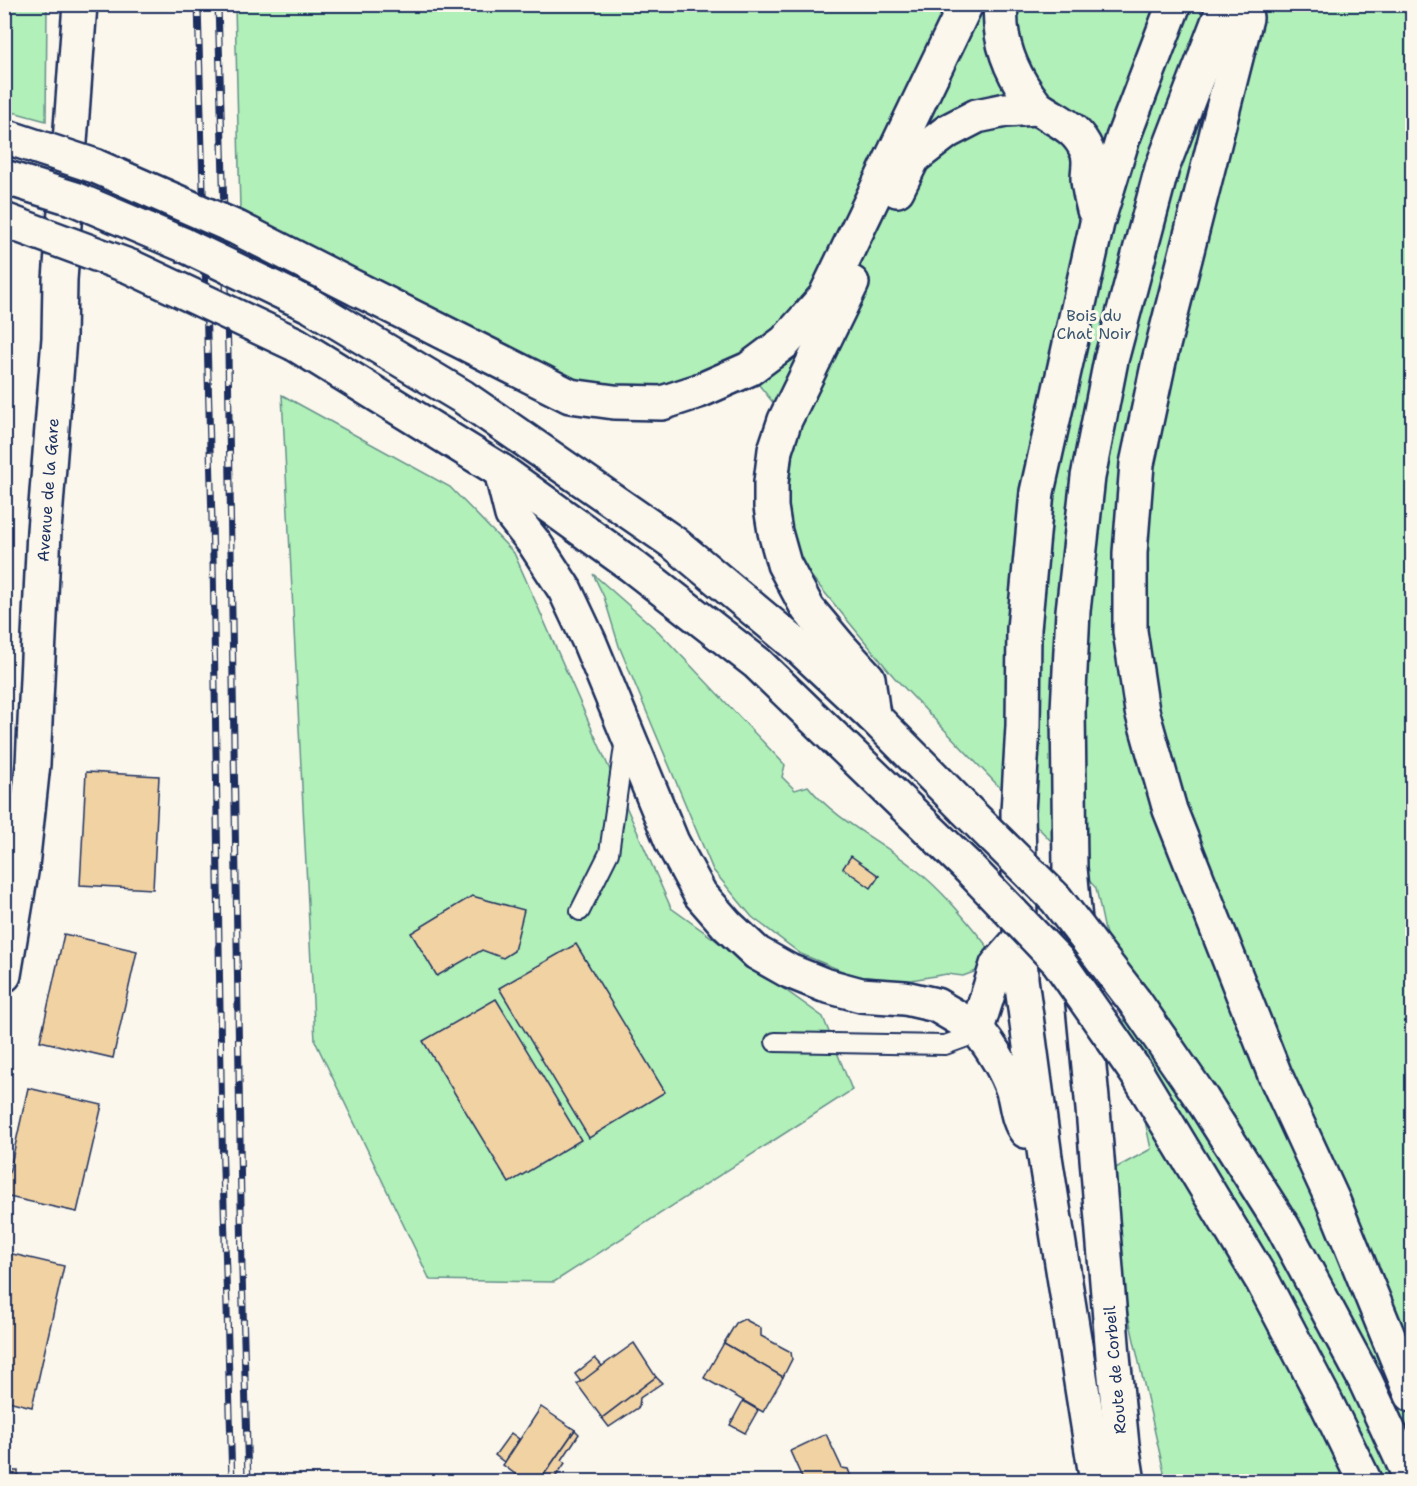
<svg xmlns="http://www.w3.org/2000/svg" width="1417" height="1486" font-family="'Shantell Sans',sans-serif">
<style>
.green{fill:#b1f0b8;stroke:#66908b;stroke-width:1.5}
.building{fill:#f1d2a3;stroke:#1b2f5e;stroke-width:1.5}
.lines{fill:none;stroke-linecap:round;stroke-linejoin:round}
.service-casing{stroke:#1b2f5e;stroke-width:22}
.minor-casing{stroke:#1b2f5e;stroke-width:38}
.tertiary-casing{stroke:#1b2f5e;stroke-width:38}
.primary-casing{stroke:#1b2f5e;stroke-width:38}
.trunk-casing{stroke:#1b2f5e;stroke-width:38}
.service{stroke:#fbf7ec;stroke-width:18}
.minor{stroke:#fbf7ec;stroke-width:33}
.tertiary{stroke:#fbf7ec;stroke-width:33}
.primary{stroke:#fbf7ec;stroke-width:33}
.trunk{stroke:#fbf7ec;stroke-width:33}
.rail-casing{stroke:#1b2f5e;stroke-width:7}
.rail{stroke:#fbf7ec;stroke-width:4.5;stroke-dasharray:14;stroke-linecap:butt}
.trunk-bridge-casing{stroke:#1b2f5e;stroke-width:38;stroke-linecap:butt}
.trunk-bridge{stroke:#fbf7ec;stroke-width:33}
.labels{text-anchor:middle;dominant-baseline:central;stroke-width:6;stroke-linejoin:round;paint-order:stroke}
.park-label{font-size:16px;fill:#395670;stroke:#fbf7ec}
.street-label{font-size:16px;fill:#1b2f5e;stroke:#fbf7ec}
</style>
<rect width="100%" height="100%" fill="#fbf7ec"/>
<filter id="ink" filterUnits="userSpaceOnUse"><feTurbulence type="fractalNoise" baseFrequency=".0167" numOctaves="2"/><feDisplacementMap in="SourceGraphic" scale="12" xChannelSelector="R" yChannelSelector="G"/><feConvolveMatrix kernelMatrix="1 2 1 2 8 2 1 2 1" color-interpolation-filters="sRGB"/></filter>
<g filter="url(#ink)">
<g class="green">
<polygon points="4,5 47,5 46,121 5,110"/>
<polygon points="235,5 1412,5 1412,1481 1166,1481 1097,1178 1151,1149 1096,888 894,677 798,560 785,528 795,430 739,360 658,389 579,386 240,209"/>
<polygon points="282,395 450,487 514,553 671,908 823,1017 852,1090 554,1282 430,1280 315,1041"/>
<path d="M593 574 659 632 785 765 782 777 795 790 808 786C836 821 880 840 914 868 946 893 970 925 995 956L982 969 963 976 947 974 911 980H882L852 975 801 954 752 917 713 870 619 646 604 597Z"/>
</g>
<g class="building">
<polygon points="86,772 159,776 153,889 80,885"/>
<polygon points="851,856 879,876 871,888 843,868"/>
<polygon points="472,896 524,910 514,951 503,958 482,950 437,976 411,933"/>
<polygon points="64,934 137,951 113,1058 40,1041"/>
<polygon points="576,944 665,1092 589,1138 499,988"/>
<polygon points="496,999 581,1140 509,1183 423,1041"/>
<polygon points="28,1088 102,1105 77,1212 4,1196"/>
<polygon points="4,1252 64,1266 32,1407 4,1400"/>
<polygon points="744,1319 761,1328 761,1336 791,1352 792,1359 783,1377 724,1343 736,1323"/>
<polygon points="634,1343 656,1377 602,1418 577,1384"/>
<polygon points="724,1343 783,1377 763,1412 704,1378"/>
<polygon points="595,1358 602,1366 581,1382 575,1374"/>
<polygon points="656,1377 662,1383 640,1398 639,1407 609,1427 602,1418"/>
<polygon points="743,1401 758,1410 745,1433 730,1425"/>
<polygon points="541,1407 575,1430 539,1482 526,1482 503,1465"/>
<polygon points="575,1430 579,1434 562,1460 565,1463 552,1482 539,1482"/>
<polygon points="511,1433 519,1439 504,1462 495,1455"/>
<polygon points="826,1434 842,1468 848,1469 853,1482 804,1482 790,1451"/>
<rect x="4" y="1471" width="14" height="11"/>
</g>
<g class="lines">
<defs>
<g id="service">
<polyline points="580,911 609,853 625,739"/>
<polyline points="775,1042 945,1045 967,1037 977,1029"/>
</g>
<polyline id="minor" points="977,1029 997,965 1020,939"/>
<polyline id="tertiary" points="4,975 22,866 33,764 44,531 59,338 60,280 80,4"/>
<g id="primary">
<path d="M1001 4C998 38 1009 68 1028 95 1032 100 1035 106 1040 109 1059 122 1077 127 1087 151 1091 160 1088 169 1088 178 1088 188 1092 200 1094 210"/>
<path d="M977 1029C992 1048 1005 1067 1013 1091 1017 1104 1017 1120 1026 1131"/>
<polyline points="1097,1482 1045,1157 1021,979 1018,812 1023,726 1024,629 1037,492 1097,223 1123,138 1174,4"/>
<polyline points="1128,1482 1122,1445 1113,1356 1093,1109 1070,868 1068,710 1073,611 1088,477 1111,360 1162,168 1225,4"/>
</g>
<g id="trunk">
<polyline points="1244,4 1246,18 1159,361 1137,464 1130,553 1130,631 1142,711 1170,810 1275,1075 1333,1201 1412,1395"/>
<polyline points="897,190 913,158 948,131 977,116 1006,110 1037,108"/>
<polyline points="852,283 785,420 775,450 771,482 771,507 775,532 784,564 808,609 839,646 868,678 873,716"/>
<polyline points="357,289 570,396 614,402 662,403 699,391 749,369 785,342 825,297 966,4"/>
<polyline points="311,306 463,397 674,543 800,648 873,716 966,810"/>
<polyline points="295,344 501,471 631,565 757,663 968,867"/>
<polyline points="501,471 512,515 535,544 565,590 589,641 672,842 700,894 727,925 757,953 789,971 824,985 861,995 905,998 936,1005 977,1029"/>
<polyline points="1135,1002 1202,1099 1283,1227 1365,1380 1412,1481"/>
<polyline points="1138,1075 1263,1282 1326,1402 1365,1482"/>
</g>
</defs>
<use href="#service" class="service-casing"/>
<use href="#minor" class="minor-casing"/>
<use href="#tertiary" class="tertiary-casing"/>
<use href="#primary" class="primary-casing"/>
<use href="#trunk" class="trunk-casing"/>
<use href="#service" class="service"/>
<use href="#minor" class="minor"/>
<use href="#tertiary" class="tertiary"/>
<use href="#primary" class="primary"/>
<use href="#trunk" class="trunk"/>
<defs>
<g id="rail">
<polyline points="198,4 213,559 222,1136 232,1482"/>
<polyline points="218,4 228,353 242,1271 248,1482"/>
</g>
</defs>
<use href="#rail" class="rail-casing"/>
<use href="#rail" class="rail"/>
<defs>
<g id="trunk-bridge">
<polyline points="4,136 95,166 237,228 357,289"/>
<polyline points="4,177 75,199 184,245 311,306"/>
<polyline points="4,220 131,267 295,344"/>
<polyline points="966,810 1056,899 1135,1002"/>
<polyline points="968,867 1058,961 1138,1075"/>
</g>
</defs>
<use href="#trunk-bridge" class="trunk-bridge-casing"/>
<use href="#trunk-bridge" class="trunk-bridge"/>
</g>
</g>
<g class="labels">
<g class="park-label">
<text x="1094" y="315">Bois du<tspan x="1094" dy="18">Chat Noir</tspan></text>
</g>
<g class="street-label">
<text transform="translate(48 490) rotate(-86)">Avenue de la Gare</text>
<text transform="translate(1115 1370) rotate(-95)">Route de Corbeil</text>
</g>
</g>
<rect width="1417" height="1486" fill="none" stroke="#fbf7ec" stroke-width="24"/>
<rect x="12" y="12" width="1393" height="1462" fill="none" stroke="#1b2f5e" stroke-width="2" filter="url(#ink)"/>
</svg>
